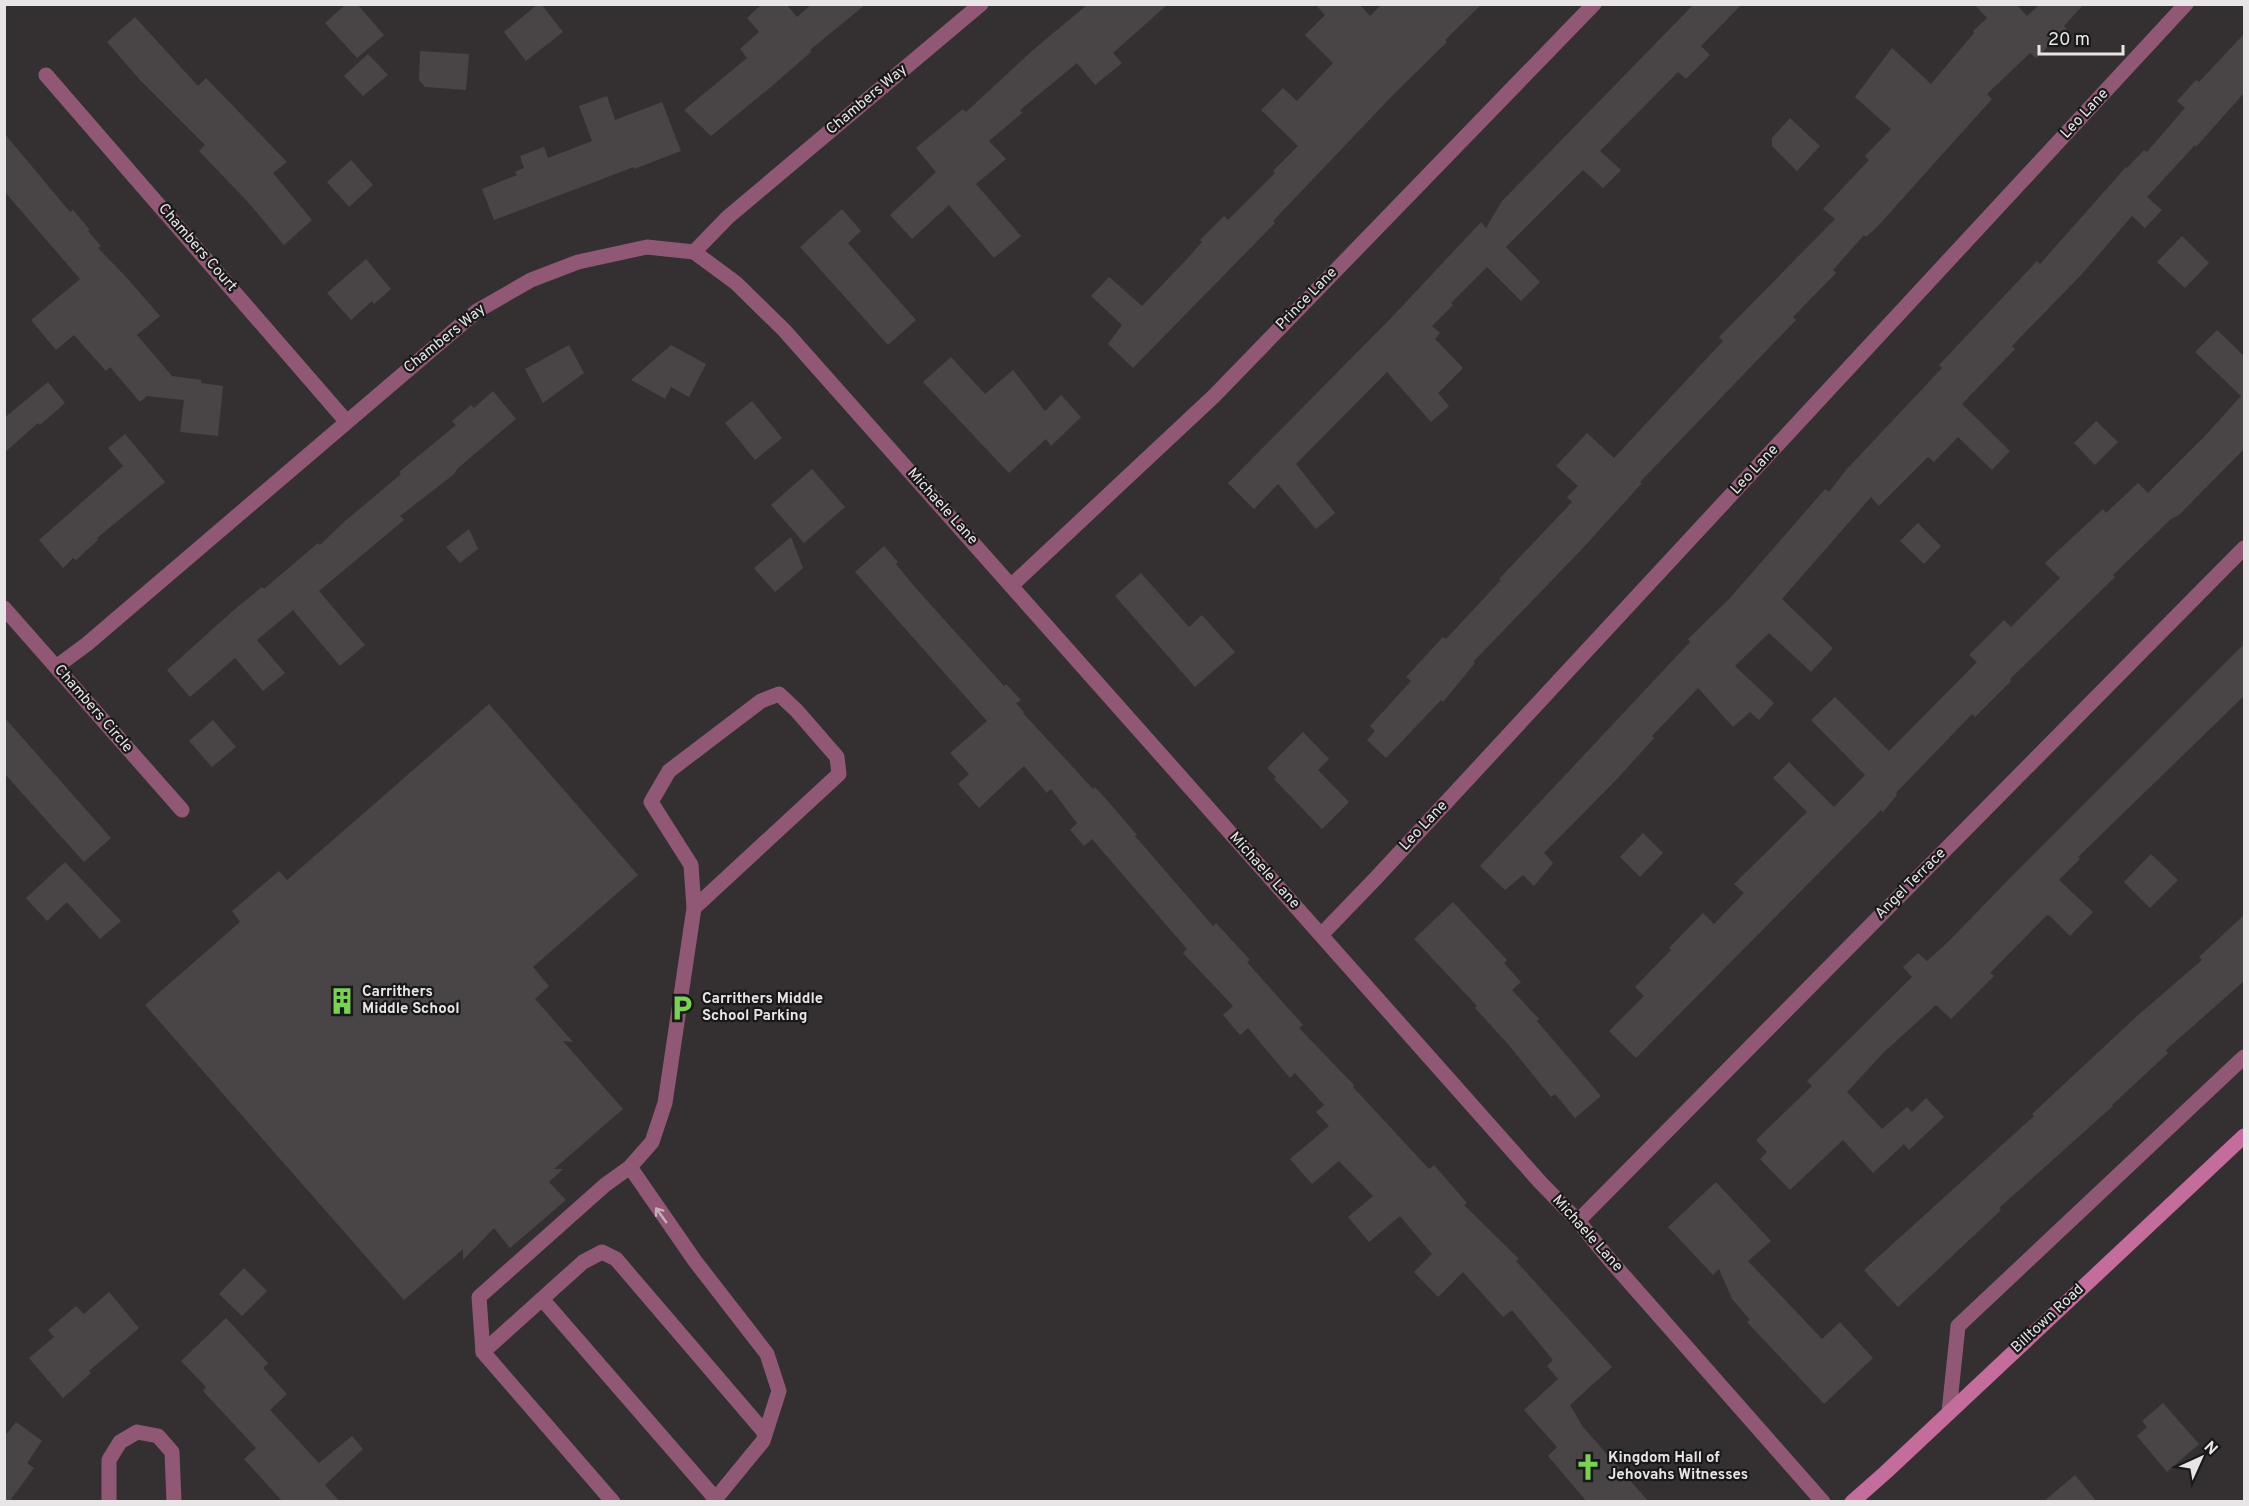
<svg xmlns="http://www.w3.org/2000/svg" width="2249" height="1506" font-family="Overpass,sans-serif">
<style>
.building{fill:#494546}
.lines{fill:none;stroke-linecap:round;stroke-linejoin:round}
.lane{stroke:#905875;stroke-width:15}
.street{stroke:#905875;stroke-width:15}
.secondary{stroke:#c46c9c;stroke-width:15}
.oneway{stroke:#c5adb9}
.labels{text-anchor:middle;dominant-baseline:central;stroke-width:4.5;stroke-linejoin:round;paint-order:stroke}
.street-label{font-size:15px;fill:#e8e5e7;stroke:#1a1919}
.poi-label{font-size:15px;font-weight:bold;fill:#e8e5e7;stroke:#1a1919;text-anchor:start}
</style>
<rect width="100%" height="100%" fill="#343032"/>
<g class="building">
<polygon points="346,4 357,4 384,35 357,58 325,23"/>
<polygon points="538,4 541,4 563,32 526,61 504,32"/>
<polygon points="762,4 786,4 797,17 812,4 866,4 810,50 811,52 772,86 711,136 684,110 747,58 740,49 759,32 747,18"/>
<polygon points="1088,4 1168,4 1113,53 1122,63 1095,85 1077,63 1020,110 1022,113 989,141 1006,159 976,184 1021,236 994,258 949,205 912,239 890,215 936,172 916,148 963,109 966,112 1033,50"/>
<polygon points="1315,4 1359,4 1370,16 1382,4 1482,4 1445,40 1447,42 1392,96 1273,221 1275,223 1133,368 1108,344 1122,325 1091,296 1109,277 1142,306 1187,259 1202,242 1200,240 1224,216 1228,220 1275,173 1273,171 1298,146 1261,110 1283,88 1297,101 1333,63 1305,35 1325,15"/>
<polygon points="1694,4 1742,4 1701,46 1710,55 1686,79 1678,72 1600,151 1621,170 1603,188 1583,170 1506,247 1540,282 1521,301 1487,267 1451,303 1453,305 1432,326 1440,333 1435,339 1463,368 1438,393 1449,406 1431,422 1387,372 1296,464 1335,513 1316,529 1278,484 1254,509 1228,483 1393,316 1481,222 1486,228 1502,201"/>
<polygon points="1974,4 2016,4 2027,16 2040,4 2084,4 2064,26 2067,29 2036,58 2030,53 1987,94 1992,99 1877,227 1866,237 1864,235 1833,270 1836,273 1793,317 1796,320 1640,482 1642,483 1582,549 1473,662 1475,663 1443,702 1441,700 1386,758 1367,740 1375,731 1370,726 1411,681 1406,677 1443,637 1446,639 1501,580 1499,579 1572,502 1567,497 1578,486 1556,466 1587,433 1614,458 1723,341 1719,337 1835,219 1823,209 1869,160 1865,156 1891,129 1855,97 1892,48 1931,84 1974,33 1973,31 1987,18"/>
<polygon points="135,17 198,86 206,78 287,162 273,173 312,220 284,245 247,201 199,151 205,145 140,80 107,42"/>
<polygon points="2244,34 2244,93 2196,147 2195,145 2147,197 2162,210 2145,228 2132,216 2081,275 2012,346 2015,349 1962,404 2010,451 1992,470 1958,437 1934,462 1928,457 1879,506 1871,497 1782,599 1833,648 1811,672 1769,633 1735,666 1774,703 1759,720 1750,712 1733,727 1698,688 1652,736 1654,738 1617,779 1544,853 1553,863 1534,886 1523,875 1505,890 1480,866 1690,642 1688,639 1730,598 1825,489 1829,492 1846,470 1942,368 1939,365 2037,261 2040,264 2126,167 2127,168 2144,150 2147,152 2185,108 2177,101 2196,80 2199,82"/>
<polygon points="420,51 469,54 466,90 425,87 419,80"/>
<polygon points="368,54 388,75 363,96 344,76"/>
<polygon points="607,96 615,120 662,102 681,151 634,169 634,167 494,220 482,189 517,175 515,172 524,168 520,156 544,147 548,158 592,141 579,106"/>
<polygon points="1790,118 1820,146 1797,171 1772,146 1772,138"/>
<polygon points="4,133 70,212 73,210 90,230 88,231 101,246 98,248 127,278 160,316 137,335 172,376 201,380 201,383 223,386 218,436 180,432 184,400 147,396 140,402 110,367 106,371 74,335 56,350 31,320 80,279 4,191"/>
<polygon points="351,160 373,185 349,207 327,182"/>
<polygon points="842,209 861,231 848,243 916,320 888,345 800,247"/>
<polygon points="2182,236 2209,263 2185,288 2157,262"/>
<polygon points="366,259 391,289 374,304 372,301 351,320 327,293"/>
<polygon points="2217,330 2244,356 2244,449 2179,515 2171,519 2113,575 2115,577 2010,679 2011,681 1975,717 1972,714 1896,793 1897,795 1883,812 1881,810 1636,1058 1609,1031 1644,996 1635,987 1671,950 1669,948 1703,913 1714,924 1744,893 1734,884 1807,812 1773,778 1789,762 1834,807 1865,775 1811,720 1835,697 1889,751 1977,662 1969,655 2004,620 2011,627 2060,578 2045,563 2103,509 2106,513 2138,483 2148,493 2204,437 2241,396 2195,352"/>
<polygon points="569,345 584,373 543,403 525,369"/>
<polygon points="671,345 706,364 689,397 671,387 665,399 631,380"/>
<polygon points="951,357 985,394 1013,370 1045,411 1061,395 1081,417 1051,446 1046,439 1009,473 923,382"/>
<polygon points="48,382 65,403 40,425 38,423 4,453 4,418"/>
<polygon points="493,391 516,419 458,468 453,475 400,516 404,520 319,591 365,645 340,666 293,610 257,640 285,673 263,691 235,658 190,697 167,670 235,609 262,587 264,589 318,543 320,545 344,522 401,474 399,472 456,425 452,421 471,405 474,408"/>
<polygon points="752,401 782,438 755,460 725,423"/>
<polygon points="2096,421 2118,442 2095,465 2074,443"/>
<polygon points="125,434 165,482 97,538 98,540 76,560 73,558 63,568 39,540 123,466 108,448"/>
<polygon points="812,469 845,507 804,543 771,505"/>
<polygon points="1918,523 1941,546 1924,564 1900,541"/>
<polygon points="469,529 478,549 460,563 446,547"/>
<polygon points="791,537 803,568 775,592 754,568"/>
<polygon points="884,546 898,562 896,564 913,585 1004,686 1006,684 1021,700 1016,703 1024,712 1023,713 1093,789 1095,787 1106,799 1137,835 1135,836 1213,926 1216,923 1250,960 1247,962 1303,1025 1299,1028 1354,1085 1353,1087 1429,1169 1434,1165 1467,1203 1464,1205 1519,1259 1516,1261 1612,1367 1570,1405 1583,1427 1649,1502 1587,1502 1548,1456 1557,1447 1524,1410 1558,1379 1547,1366 1553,1360 1512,1310 1503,1317 1463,1272 1438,1297 1414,1272 1432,1254 1400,1216 1369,1242 1348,1217 1373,1196 1339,1161 1312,1184 1290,1159 1329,1126 1316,1112 1324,1105 1295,1073 1290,1078 1248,1028 1240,1035 1223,1015 1233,1006 1183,953 1187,949 1092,839 1084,846 1070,830 1077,823 1051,789 1047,793 1024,766 979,808 958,784 969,774 950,753 987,721 855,572"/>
<polygon points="1141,573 1189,627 1202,615 1235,652 1195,687 1115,596"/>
<polygon points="2244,644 2244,696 2078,857 2080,859 2059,880 2093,912 2070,936 2050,916 2047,915 1990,973 1994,976 1951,1019 1936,1005 1883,1053 1847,1092 1882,1129 1907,1107 1912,1112 1926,1098 1944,1117 1909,1150 1904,1144 1873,1173 1843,1140 1790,1190 1760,1159 1767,1152 1756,1140 1812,1086 1807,1081 1912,977 1903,967 1918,953 1927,961 1949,941 2014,874"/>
<polygon points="489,704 638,875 533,967 549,986 535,999 573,1042 563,1041 623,1109 554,1169 563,1169 549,1182 566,1200 510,1248 494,1228 463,1260 463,1249 404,1300 145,1005 240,922 232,911 279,871 287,880"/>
<polygon points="4,717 111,838 84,862 4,773"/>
<polygon points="213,720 236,747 212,767 189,741"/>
<polygon points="1303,732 1329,759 1318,770 1349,802 1322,829 1274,779 1276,777 1267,768"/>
<polygon points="1643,833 1663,853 1640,877 1620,857"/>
<polygon points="2151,854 2178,880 2150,908 2124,882"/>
<polygon points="65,862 121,921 100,939 67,902 47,921 26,898"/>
<polygon points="1453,902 1507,960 1504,963 1521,982 1512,990 1539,1019 1537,1021 1601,1096 1575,1118 1555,1094 1551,1097 1507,1043 1475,1008 1477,1006 1414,939"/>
<polygon points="2244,915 2244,981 2166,1050 2168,1053 2112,1105 2113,1106 1999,1208 2001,1210 1898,1307 1864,1270 2034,1116 2032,1114 2136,1017 2202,960 2199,957"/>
<polygon points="1716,1182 1771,1241 1748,1261 1822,1339 1840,1322 1873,1358 1824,1404 1747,1322 1750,1320 1732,1299 1719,1269 1713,1275 1668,1227"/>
<polygon points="244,1268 267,1291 242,1316 219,1294"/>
<polygon points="109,1292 139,1328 89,1371 91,1373 63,1398 29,1358 54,1337 48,1330 76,1306 84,1314"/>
<polygon points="226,1318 268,1363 263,1368 287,1394 270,1410 319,1463 352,1436 363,1449 325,1485 340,1502 283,1502 244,1459 256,1448 203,1391 206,1387 181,1361"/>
<polygon points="2163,1403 2199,1444 2167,1472 2137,1436 2147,1427 2142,1421"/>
<polygon points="16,1422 42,1441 27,1463 34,1468 9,1502 4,1502 4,1437"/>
<polygon points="2075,1475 2097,1502 2043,1502"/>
</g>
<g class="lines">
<g class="lane">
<polyline points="630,1167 695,1261 767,1354 779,1391 763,1441 713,1502"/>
<polyline points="542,1299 714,1497"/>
<polyline points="483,1352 583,1262 602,1252 616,1259 765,1433"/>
<polyline points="1949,1412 1958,1326 2244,1057"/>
<polyline points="613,1502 483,1352 479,1297 605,1185 630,1167 652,1142 665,1103 694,908 691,865 651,802 669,771 761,701 779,694 797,711 837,757 839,774 694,908"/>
</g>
<g class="street">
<polyline points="46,75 346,421"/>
<polyline points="694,252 736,283 784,330 1540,1182 1578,1221 1609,1259 1823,1502"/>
<polyline points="1012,585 1214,396 1594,4"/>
<polyline points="4,608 182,810"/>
<polyline points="56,667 87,644 477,311 531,280 578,262 647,247 694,252 728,217 981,4"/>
<polyline points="1322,934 1376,878 2186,4"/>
<polyline points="1578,1221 2244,548"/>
<polyline points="109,1502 109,1460 120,1442 137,1432 158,1436 172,1452 174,1502"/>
</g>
<polyline class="secondary" points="1852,1502 1886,1472 2244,1136"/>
</g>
<defs><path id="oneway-shaft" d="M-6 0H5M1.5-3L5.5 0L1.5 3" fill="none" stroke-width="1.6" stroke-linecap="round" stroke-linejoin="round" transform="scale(1.5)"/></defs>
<use class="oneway" href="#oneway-shaft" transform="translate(661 1215) rotate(-126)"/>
<defs>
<symbol id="building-bare" viewBox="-9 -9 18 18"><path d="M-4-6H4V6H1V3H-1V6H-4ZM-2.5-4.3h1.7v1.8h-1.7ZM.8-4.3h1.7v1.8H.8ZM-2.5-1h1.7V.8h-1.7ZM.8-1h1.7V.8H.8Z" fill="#7ad156" stroke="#1a1919" stroke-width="2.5" paint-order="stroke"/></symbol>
<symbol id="parking-bare" viewBox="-9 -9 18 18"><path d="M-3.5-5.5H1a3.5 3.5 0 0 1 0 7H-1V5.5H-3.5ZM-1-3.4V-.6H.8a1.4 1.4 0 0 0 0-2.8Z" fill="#7ad156" stroke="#1a1919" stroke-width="2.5" paint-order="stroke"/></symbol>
<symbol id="church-bare" viewBox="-9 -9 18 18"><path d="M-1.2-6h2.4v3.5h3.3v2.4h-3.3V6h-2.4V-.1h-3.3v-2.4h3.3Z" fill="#7ad156" stroke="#1a1919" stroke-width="2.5" paint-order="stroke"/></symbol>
</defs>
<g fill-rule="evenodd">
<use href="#building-bare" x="323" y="982" width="38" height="38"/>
<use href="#parking-bare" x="663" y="989" width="38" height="38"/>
<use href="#church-bare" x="1569" y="1448" width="38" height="38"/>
</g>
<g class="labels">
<g class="street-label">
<text transform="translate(867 100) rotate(-40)">Chambers Way</text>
<text transform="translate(2085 114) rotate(-47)">Leo Lane</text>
<text transform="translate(197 248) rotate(49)">Chambers Court</text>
<text transform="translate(1307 299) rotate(-46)">Prince Lane</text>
<text transform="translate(445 339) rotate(-39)">Chambers Way</text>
<text transform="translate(1755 470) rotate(-47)">Leo Lane</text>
<text transform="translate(942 507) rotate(48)">Michaele Lane</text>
<text transform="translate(93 709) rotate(49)">Chambers Circle</text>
<text transform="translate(1424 826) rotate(-47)">Leo Lane</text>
<text transform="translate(1264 871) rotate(48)">Michaele Lane</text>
<text transform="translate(1911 884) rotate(-45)">Angel Terrace</text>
<text transform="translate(1587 1234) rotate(48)">Michaele Lane</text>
<text transform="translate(2048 1319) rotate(-43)">Billtown Road</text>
</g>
<g class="poi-label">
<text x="362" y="992">Carrithers<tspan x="362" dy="17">Middle School</tspan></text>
<text x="702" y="999">Carrithers Middle<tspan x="702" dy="17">School Parking</tspan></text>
<text x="1608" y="1458">Kingdom Hall of<tspan x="1608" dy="17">Jehovahs Witnesses</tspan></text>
</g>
</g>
<rect width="2249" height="1506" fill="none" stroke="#e8e5e7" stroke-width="12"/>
<g transform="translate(2201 1458) rotate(45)" stroke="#1a1919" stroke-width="4.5" paint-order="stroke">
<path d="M0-4.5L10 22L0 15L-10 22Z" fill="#e8e5e7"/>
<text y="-9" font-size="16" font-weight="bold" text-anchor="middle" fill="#e8e5e7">N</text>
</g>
<path d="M2039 45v9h84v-9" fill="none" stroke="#e8e5e7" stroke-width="3"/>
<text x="2048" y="45" font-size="18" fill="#e8e5e7" stroke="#1a1919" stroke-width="4.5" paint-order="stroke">20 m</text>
</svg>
